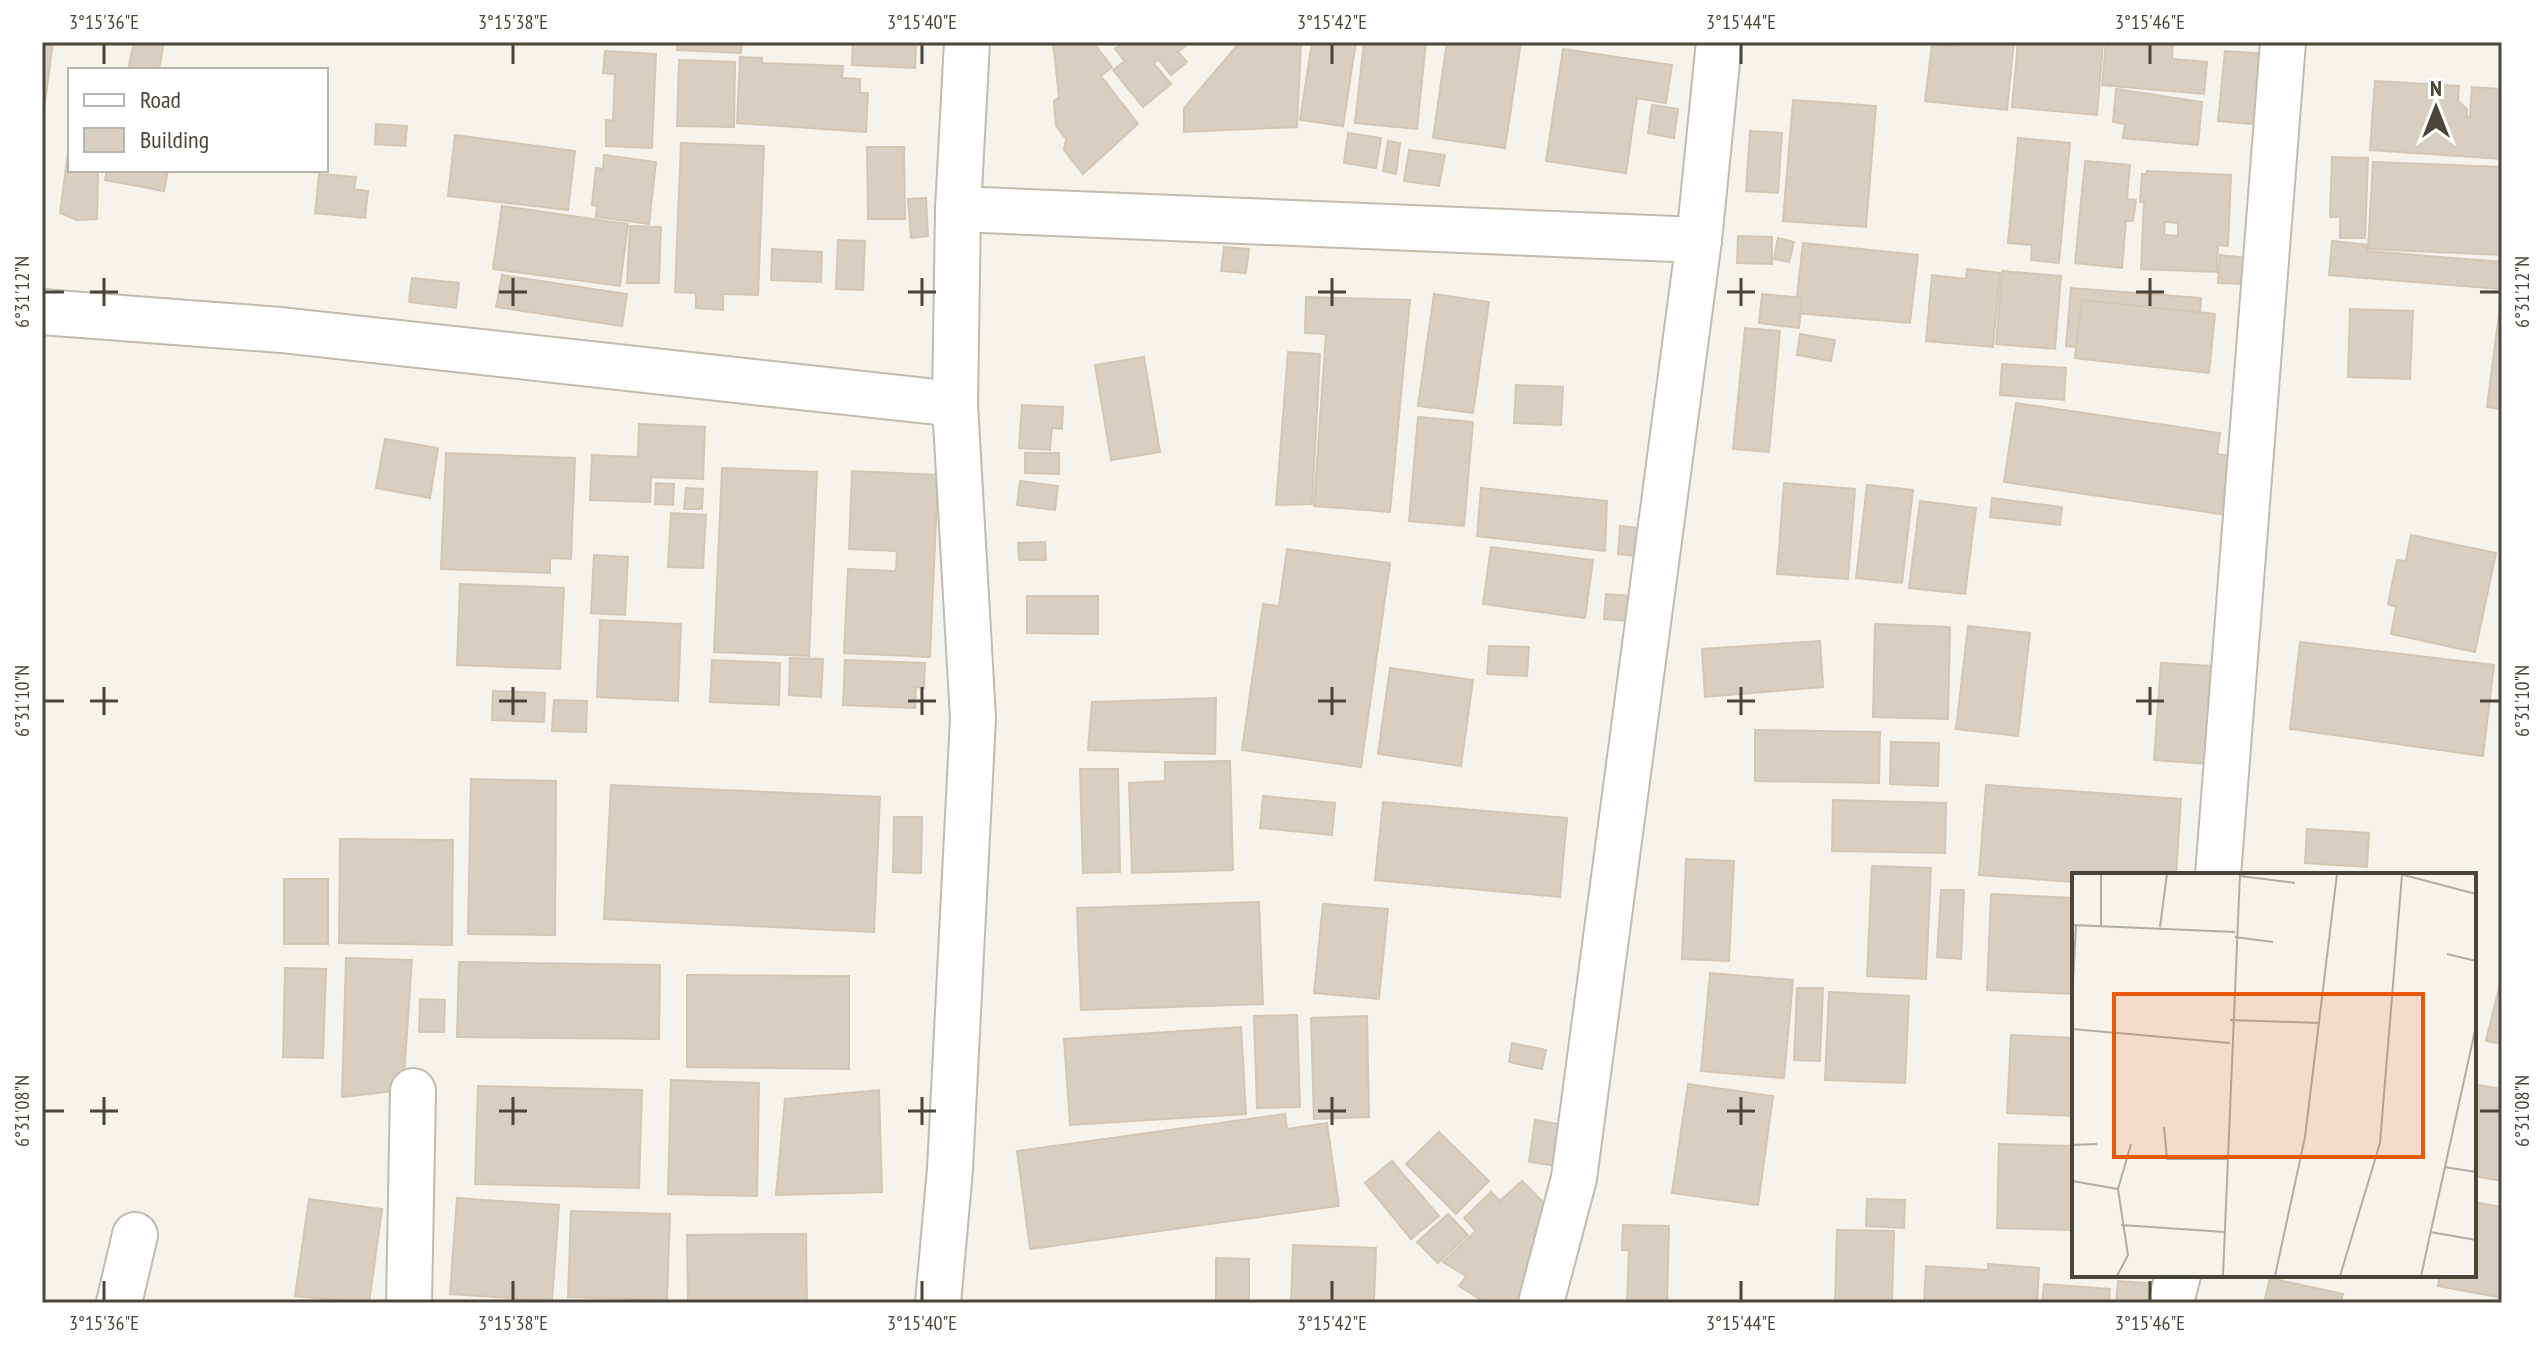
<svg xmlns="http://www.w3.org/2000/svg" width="2544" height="1345" font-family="'PT Sans Narrow',sans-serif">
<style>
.building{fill:#d8cfc1;stroke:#d3c7b4;stroke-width:2;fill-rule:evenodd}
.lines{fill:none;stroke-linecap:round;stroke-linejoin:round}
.minor-casing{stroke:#c2bbae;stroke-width:48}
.minor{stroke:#fff;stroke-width:44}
.ticks{fill:none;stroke:#4b4439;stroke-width:3}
.inset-road{fill:none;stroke:#b2ada4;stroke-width:2}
.view{fill:#e8590c;fill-opacity:0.15;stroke:#e8590c;stroke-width:4}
.inset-edge{fill:none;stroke:#4b4439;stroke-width:4}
.neatline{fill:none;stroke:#4b4439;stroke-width:3}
.ticks-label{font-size:20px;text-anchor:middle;fill:#4b4439}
</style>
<rect width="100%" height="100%" fill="#f6f3ec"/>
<g class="building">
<polygon points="42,42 53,42 42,125"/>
<polygon points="134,42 164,42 159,70 128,70"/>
<polygon points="677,42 742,42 741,53 677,50"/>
<polygon points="853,42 916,42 915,68 852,65"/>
<polygon points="1053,42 1093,42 1112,67 1101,76 1138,124 1083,174 1064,150 1066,139 1056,126 1054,101 1059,97"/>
<polygon points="1124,42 1190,42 1178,52 1187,62 1171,75 1158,59 1154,64 1171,84 1143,107 1113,70 1125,61 1115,49"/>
<polygon points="1240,42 1301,42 1297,127 1184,132 1184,108"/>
<polygon points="1312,42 1356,42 1343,126 1300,120"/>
<polygon points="1364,42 1426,42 1417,129 1355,123"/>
<polygon points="1447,42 1521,42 1505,148 1433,138"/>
<polygon points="1957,42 2014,42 2007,110 1925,101 1932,44 1957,47"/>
<polygon points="2018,42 2103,42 2097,115 2012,107"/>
<polygon points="2106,42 2173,42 2172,59 2207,62 2204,94 2102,85"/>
<polygon points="1563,49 1672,65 1666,103 1637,98 1626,173 1546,161"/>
<polygon points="605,51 656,54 652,148 606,146 606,120 613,121 615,74 603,73"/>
<polygon points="2225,51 2267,54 2261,125 2218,121"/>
<polygon points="740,57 762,58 762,63 843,66 842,78 860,79 860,93 868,93 866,132 737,123"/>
<polygon points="679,60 735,62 734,127 677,126"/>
<polygon points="2375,81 2459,86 2458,101 2467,109 2467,117 2470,117 2472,87 2502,89 2502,159 2370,150"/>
<polygon points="2116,89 2202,102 2198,145 2123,138 2125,124 2113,122"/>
<polygon points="1793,100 1876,106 1866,227 1783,221"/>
<polygon points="1652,105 1678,109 1674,138 1648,133"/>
<polygon points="376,124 407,126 405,146 375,144"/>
<polygon points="1750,131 1782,133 1778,193 1746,191"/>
<polygon points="1348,133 1381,138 1376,168 1344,163"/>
<polygon points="455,135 575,151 568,210 448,196"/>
<polygon points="2018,138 2070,143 2059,263 2031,260 2032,245 2008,243"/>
<polygon points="1388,141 1400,143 1396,174 1383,171"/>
<polygon points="681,143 764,146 758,295 723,294 723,310 696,308 696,293 675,292"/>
<polygon points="867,147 904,147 905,219 868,219"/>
<polygon points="1409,150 1445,155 1439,186 1404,181"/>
<polygon points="68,153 70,170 98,170 97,219 77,220 60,213"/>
<polygon points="604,155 656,162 649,224 596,217 597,206 592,205 596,168 603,169"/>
<polygon points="2332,157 2368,158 2365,238 2340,238 2340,217 2330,217"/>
<polygon points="2085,161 2130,165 2127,199 2136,200 2133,221 2126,221 2122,268 2075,263"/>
<polygon points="2373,162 2502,167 2502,255 2368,249"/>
<polygon points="107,170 168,170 164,191 105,180"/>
<path d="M2147 171 2231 175 2228 246 2218 245 2217 272 2141 269 2144 202H2140L2142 174H2147ZM2165 222 2178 223V236L2164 235Z"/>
<polygon points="319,174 356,177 354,189 368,191 365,218 315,213"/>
<polygon points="926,198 928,236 911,238 908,199"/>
<polygon points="502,206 628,224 620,286 493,269"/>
<polygon points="630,226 661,227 659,283 627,283"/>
<polygon points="1738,236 1772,237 1772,264 1737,263"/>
<polygon points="1778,238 1794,242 1789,262 1774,259"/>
<polygon points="838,240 865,241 863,290 836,289"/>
<polygon points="2332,241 2368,245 2367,251 2502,262 2500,289 2329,275"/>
<polygon points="1803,243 1918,255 1910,323 1795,313"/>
<polygon points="1224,247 1249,249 1246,273 1221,271"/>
<polygon points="772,249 822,252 821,282 771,280"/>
<polygon points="2220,255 2247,258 2245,284 2218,283"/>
<polygon points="1967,269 2000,273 1993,347 1926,341 1932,275 1966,279"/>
<polygon points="2002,271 2061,276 2055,349 1996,344"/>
<polygon points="502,275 627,294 622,326 496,307"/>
<polygon points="412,278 459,283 456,308 409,302"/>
<polygon points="2071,288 2201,298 2197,356 2066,346"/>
<polygon points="2502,291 2502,409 2487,407"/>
<polygon points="1434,294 1489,302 1473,413 1418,406"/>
<polygon points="1762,294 1802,298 1799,328 1759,323"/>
<polygon points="1306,297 1410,300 1390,512 1314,506 1326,334 1305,333"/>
<polygon points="2082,300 2215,314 2209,373 2075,358"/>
<polygon points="2350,309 2413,311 2410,379 2348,377"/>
<polygon points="1745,328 1780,331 1769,452 1733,449"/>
<polygon points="1800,334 1835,340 1831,361 1797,355"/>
<polygon points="1288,352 1320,354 1312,504 1276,505"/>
<polygon points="1144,357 1160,452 1111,460 1095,365"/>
<polygon points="2002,364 2066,368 2064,400 2000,395"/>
<polygon points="1516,385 1563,387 1561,425 1514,423"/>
<polygon points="2016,403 2220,433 2217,454 2230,456 2221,514 2004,482"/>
<polygon points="1022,405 1063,407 1062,429 1052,428 1050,450 1019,448"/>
<polygon points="1418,417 1473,422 1464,526 1409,521"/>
<polygon points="639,424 705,427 703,479 651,477 650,502 590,500 592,455 638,457"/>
<polygon points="385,439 438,448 430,498 376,488"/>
<polygon points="446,453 575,458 571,559 550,558 550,573 441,569"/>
<polygon points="1025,453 1059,453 1059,474 1025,473"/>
<polygon points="722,468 817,472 809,656 714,652"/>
<polygon points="852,471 938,475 930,657 844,653 848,569 896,571 897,551 849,549"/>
<polygon points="1020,481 1058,486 1055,510 1017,505"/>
<polygon points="656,483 674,484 673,505 655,504"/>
<polygon points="1784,483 1855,489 1848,579 1777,574"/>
<polygon points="1867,485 1913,490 1902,583 1856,578"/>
<polygon points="686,488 703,489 702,509 684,509"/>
<polygon points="1481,488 1607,501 1605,551 1477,536"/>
<polygon points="1992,498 2062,507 2060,525 1990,517"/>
<polygon points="1920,501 1976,508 1965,594 1909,588"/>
<polygon points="671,513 706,515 703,568 668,567"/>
<polygon points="1620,526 1638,528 1636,556 1618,554"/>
<polygon points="2411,535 2496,553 2475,652 2391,634 2396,607 2388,604 2397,560 2406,561"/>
<polygon points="1045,542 1046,560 1019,560 1018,543"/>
<polygon points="1491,547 1593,560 1585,618 1483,604"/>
<polygon points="1287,549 1390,563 1361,767 1242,750 1263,604 1279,606"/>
<polygon points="594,555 628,557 625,615 591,613"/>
<polygon points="460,584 564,588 560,669 457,665"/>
<polygon points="1606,594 1632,596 1630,621 1604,619"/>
<polygon points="1027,596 1098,596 1098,634 1027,633"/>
<polygon points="600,620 681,624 678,701 597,697"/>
<polygon points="1875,624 1950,627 1948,719 1873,717"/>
<polygon points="1968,626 2030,633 2018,736 1956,729"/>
<polygon points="1820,641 1823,687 1705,697 1702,649"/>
<polygon points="2300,642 2494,665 2483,756 2290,729"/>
<polygon points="1489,646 1529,647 1527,676 1487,674"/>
<polygon points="790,658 823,659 821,697 789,695"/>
<polygon points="712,660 780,663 779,705 710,702"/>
<polygon points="845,660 925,663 924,688 916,687 915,708 843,705"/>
<polygon points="2161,663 2214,666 2206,764 2154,760"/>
<polygon points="1390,668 1473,680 1461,766 1378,754"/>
<polygon points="493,691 545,693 544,722 492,720"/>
<polygon points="1216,698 1215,754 1088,750 1092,702"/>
<polygon points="554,700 587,701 586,732 552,731"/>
<polygon points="1755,730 1880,732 1879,783 1755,781"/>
<polygon points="1891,742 1939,743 1938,786 1890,784"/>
<polygon points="1230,761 1233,870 1132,873 1129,783 1165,781 1165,762"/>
<polygon points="1080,769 1118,769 1120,872 1083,873"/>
<polygon points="471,779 556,781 555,935 468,934"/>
<polygon points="611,785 880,797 874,932 604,919"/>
<polygon points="1986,785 2181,799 2176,875 2074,875 2074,882 1979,875"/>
<polygon points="1263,796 1335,803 1332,835 1260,828"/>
<polygon points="1833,800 1946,803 1945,853 1832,851"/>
<polygon points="1383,802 1567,818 1560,897 1375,880"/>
<polygon points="894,817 922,817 921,873 893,872"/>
<polygon points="2307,829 2369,833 2367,867 2305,863"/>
<polygon points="340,839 453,840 452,945 339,943"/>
<polygon points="1686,859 1734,861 1729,961 1682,959"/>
<polygon points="1872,866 1931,868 1926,979 1867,976"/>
<rect x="284" y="879" width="44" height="65"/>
<polygon points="1941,890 1964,890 1961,959 1937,957"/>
<polygon points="1991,894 2074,898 2074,994 1987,990"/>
<polygon points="1259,902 1263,1004 1081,1010 1077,908"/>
<polygon points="1323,904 1388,909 1379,999 1314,993"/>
<polygon points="346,958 412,960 403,1090 342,1097"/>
<polygon points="459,962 660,965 659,1039 457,1037"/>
<polygon points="285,968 326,969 323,1058 283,1057"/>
<polygon points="1710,973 1793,980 1784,1078 1701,1071"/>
<polygon points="687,975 849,976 849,1069 687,1067"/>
<polygon points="2502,975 2502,1044 2486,1041"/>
<polygon points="1797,988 1823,988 1820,1061 1794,1060"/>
<polygon points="1829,992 1909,996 1905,1083 1825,1080"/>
<polygon points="420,999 445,1000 444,1032 419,1032"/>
<polygon points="1297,1015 1300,1107 1257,1108 1254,1016"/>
<polygon points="1367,1016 1369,1117 1314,1119 1311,1018"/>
<polygon points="1241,1027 1246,1114 1070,1125 1064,1039"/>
<polygon points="2011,1035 2074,1038 2074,1116 2007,1113"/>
<polygon points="1512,1043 1546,1050 1542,1069 1509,1062"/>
<polygon points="671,1080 759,1083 757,1196 668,1194"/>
<polygon points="1688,1084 1773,1096 1758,1205 1672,1193"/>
<polygon points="2478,1085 2502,1089 2502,1181 2474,1176 2474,1109"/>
<polygon points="478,1086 642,1090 639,1188 475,1184"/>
<polygon points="879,1090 882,1192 776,1195 785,1099"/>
<polygon points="1285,1114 1287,1129 1327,1123 1339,1206 1030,1249 1017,1151"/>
<polygon points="1535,1120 1564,1125 1558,1166 1529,1162"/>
<polygon points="1439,1132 1489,1181 1456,1214 1406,1164"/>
<polygon points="1999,1144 2074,1146 2074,1230 1997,1228"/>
<polygon points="1392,1161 1439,1216 1411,1239 1365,1183"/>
<polygon points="1522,1181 1550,1209 1523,1303 1486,1303 1459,1286 1466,1276 1443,1262 1476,1231 1464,1218 1491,1192 1500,1201"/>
<polygon points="457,1198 559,1205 552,1301 450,1294"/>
<polygon points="309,1199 382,1209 369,1303 295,1296"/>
<polygon points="1867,1199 1905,1200 1904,1228 1866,1226"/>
<polygon points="2474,1202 2502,1207 2502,1298 2438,1286 2440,1275 2474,1275"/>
<polygon points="571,1211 670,1214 667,1300 568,1297"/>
<polygon points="1448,1214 1468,1235 1438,1263 1417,1242"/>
<polygon points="1623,1225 1669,1226 1667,1303 1627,1303 1629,1250 1622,1250"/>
<polygon points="1837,1230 1894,1231 1892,1303 1835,1303"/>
<polygon points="806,1234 807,1303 688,1303 687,1235"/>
<polygon points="1293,1245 1376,1248 1374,1303 1291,1303"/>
<polygon points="1216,1258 1249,1259 1249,1303 1216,1303"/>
<polygon points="1988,1264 2039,1268 2037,1303 1924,1303 1926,1266 1988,1270"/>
<polygon points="2270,1278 2343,1294 2341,1303 2264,1303"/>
<polygon points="2118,1281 2158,1284 2156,1303 2116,1303"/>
<polygon points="2044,1284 2110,1289 2109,1303 2042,1303"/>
</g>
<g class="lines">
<defs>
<g id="minor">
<polyline points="958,209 1699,240"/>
<polyline points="42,312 281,330 955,404"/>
<polyline points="2218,875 2283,42"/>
<polyline points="119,1303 135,1235"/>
<polyline points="409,1303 413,1091"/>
<polyline points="938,1303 950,1169 973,718 955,404 958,209 967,42"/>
<polyline points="1541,1303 1574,1178 1699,240 1719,42"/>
<polyline points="2171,1303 2178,1275"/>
</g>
</defs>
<use href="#minor" class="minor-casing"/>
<use href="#minor" class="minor"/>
</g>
<path class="ticks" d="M104 44V64M513 44V64M922 44V64M1332 44V64M1741 44V64M2150 44V64M104 278V306M513 278V306M922 278V306M1332 278V306M1741 278V306M2150 278V306M44 292H64M90 292H118M499 292H527M908 292H936M1318 292H1346M1727 292H1755M2136 292H2164M2480 292H2500M104 687V715M513 687V715M922 687V715M1332 687V715M1741 687V715M2150 687V715M44 701H64M90 701H118M499 701H527M908 701H936M1318 701H1346M1727 701H1755M2136 701H2164M2480 701H2500M104 1097V1125M513 1097V1125M922 1097V1125M1332 1097V1125M1741 1097V1125M44 1111H64M90 1111H118M499 1111H527M908 1111H936M1318 1111H1346M1727 1111H1755M2480 1111H2500M104 1281V1301M513 1281V1301M922 1281V1301M1332 1281V1301M1741 1281V1301M2150 1281V1301"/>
<g transform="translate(2072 873)">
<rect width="404" height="404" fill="#f6f3ec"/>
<path class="inset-road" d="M328 1 404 21M168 3 223 10M0 52 163 59M29 52V1M88 54 95 1M163 64 201 69M375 81 404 88M0 126 4 52M158 147 248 150M0 156 158 170M92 254 95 286H155M0 272 25 271M372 294 404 299M0 308 46 316M49 352 153 359M358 359 404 367M45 403 56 382 46 316 59 271M151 403 168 1M203 403 233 264 265 1M268 403 308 270 330 2M349 403 404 153"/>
<path class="view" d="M42 121H351V284H42Z"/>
<rect width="404" height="404" class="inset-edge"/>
</g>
<rect width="2544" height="1345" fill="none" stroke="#ffffff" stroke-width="88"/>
<rect x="68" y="68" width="260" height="104" fill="#ffffff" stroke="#b7b4b0" stroke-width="2"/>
<rect x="84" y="94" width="40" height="12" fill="#ffffff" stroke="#b7b4b0" stroke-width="2"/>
<text x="140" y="108" font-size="24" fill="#4b4439">Road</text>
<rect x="84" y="128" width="40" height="24" fill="#d8cfc1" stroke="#b7b4b0" stroke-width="2"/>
<text x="140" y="148" font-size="24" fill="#4b4439">Building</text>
<g transform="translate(2436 108)" stroke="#ffffff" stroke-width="6" paint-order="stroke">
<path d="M0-6L14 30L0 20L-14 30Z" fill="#4b4439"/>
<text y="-12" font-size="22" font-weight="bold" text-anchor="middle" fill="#4b4439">N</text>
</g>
<rect x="44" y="44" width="2456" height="1257" class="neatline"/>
<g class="ticks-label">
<text x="104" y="29">3°15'36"E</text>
<text x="513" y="29">3°15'38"E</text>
<text x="922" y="29">3°15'40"E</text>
<text x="1332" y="29">3°15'42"E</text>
<text x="1741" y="29">3°15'44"E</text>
<text x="2150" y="29">3°15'46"E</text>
<text transform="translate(22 292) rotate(-90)" y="7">6°31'12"N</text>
<text transform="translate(2522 292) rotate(-90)" y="7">6°31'12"N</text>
<text transform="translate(22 701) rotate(-90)" y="7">6°31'10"N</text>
<text transform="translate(2522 701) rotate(-90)" y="7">6°31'10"N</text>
<text transform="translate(22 1111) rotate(-90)" y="7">6°31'08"N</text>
<text transform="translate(2522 1111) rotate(-90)" y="7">6°31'08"N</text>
<text x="104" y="1330">3°15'36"E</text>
<text x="513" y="1330">3°15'38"E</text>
<text x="922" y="1330">3°15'40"E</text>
<text x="1332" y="1330">3°15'42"E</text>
<text x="1741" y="1330">3°15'44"E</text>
<text x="2150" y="1330">3°15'46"E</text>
</g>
</svg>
